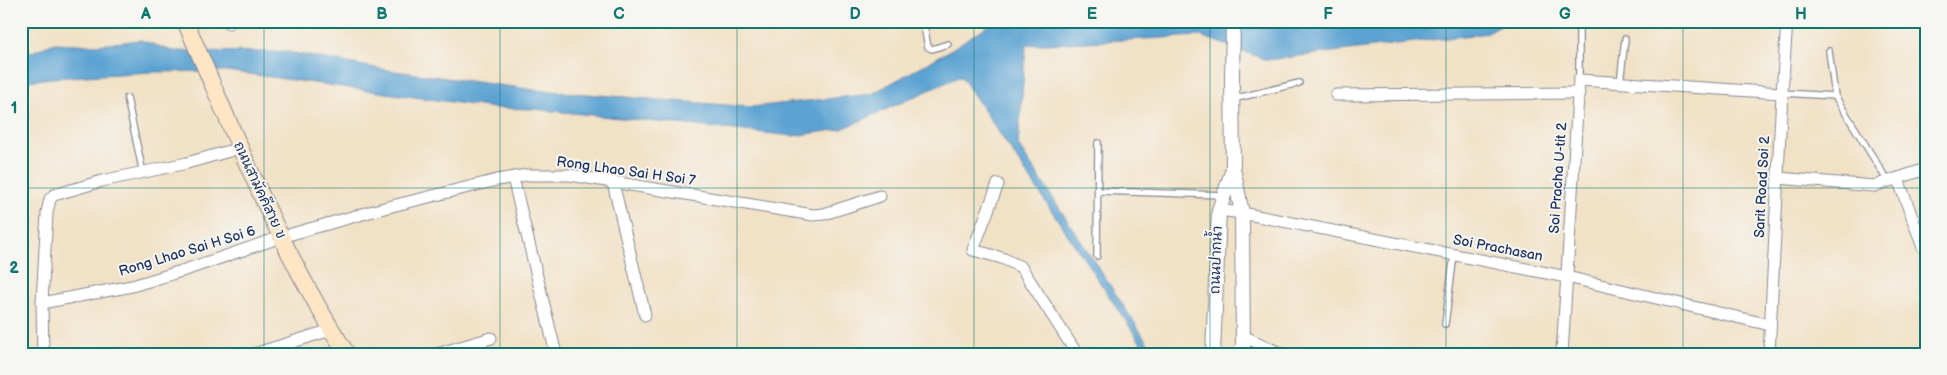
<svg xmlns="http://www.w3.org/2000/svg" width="1947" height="375" font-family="'Balsamiq Sans','Playpen Sans Thai',sans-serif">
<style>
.water{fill:#5ca3d2;stroke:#3c6998}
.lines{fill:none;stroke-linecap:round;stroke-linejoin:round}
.service-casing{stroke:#868892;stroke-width:8}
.minor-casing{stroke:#868892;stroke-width:13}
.tertiary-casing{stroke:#868892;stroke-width:16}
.secondary-casing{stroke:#868892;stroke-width:18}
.service{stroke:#fff;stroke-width:5.5}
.minor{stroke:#fff;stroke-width:11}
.tertiary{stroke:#fff;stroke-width:14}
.secondary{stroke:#fde5c5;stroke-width:16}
.grid{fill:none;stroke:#0f766e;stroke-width:1;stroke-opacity:0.55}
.labels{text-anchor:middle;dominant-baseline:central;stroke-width:4;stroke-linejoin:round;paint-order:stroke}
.street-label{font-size:14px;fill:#1b2f5e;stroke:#f6f6f2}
.neatline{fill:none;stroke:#0f766e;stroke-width:2}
.grid-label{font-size:16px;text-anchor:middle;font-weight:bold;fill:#0f766e}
</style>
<rect width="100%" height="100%" fill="#f6f6f2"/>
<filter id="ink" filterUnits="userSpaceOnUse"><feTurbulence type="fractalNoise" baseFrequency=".02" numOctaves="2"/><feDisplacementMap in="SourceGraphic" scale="10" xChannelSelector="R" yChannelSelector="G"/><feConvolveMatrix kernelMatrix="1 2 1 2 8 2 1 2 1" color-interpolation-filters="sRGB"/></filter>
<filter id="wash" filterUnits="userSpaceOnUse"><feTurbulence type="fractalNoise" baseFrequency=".0096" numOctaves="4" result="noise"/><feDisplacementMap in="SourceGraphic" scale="20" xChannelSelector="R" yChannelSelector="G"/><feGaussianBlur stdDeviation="1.12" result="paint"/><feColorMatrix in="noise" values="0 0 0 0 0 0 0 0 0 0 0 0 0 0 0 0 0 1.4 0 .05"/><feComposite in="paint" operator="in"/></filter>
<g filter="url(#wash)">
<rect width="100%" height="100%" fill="#f1e1c5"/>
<polygon class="water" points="995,21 1245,21 1266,28 1320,21 1510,21 1488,33 1267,60 1201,36 1026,45 1018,145 1155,354 1148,354 961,76 842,129 793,136 534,109 494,108 227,71 152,72 51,78 21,82 21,56 55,43 96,45 141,40 172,51 287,52 387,70 536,90 751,107 872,94 947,52"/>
</g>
<g filter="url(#ink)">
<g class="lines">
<defs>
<g id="service">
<polyline points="923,21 928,47 932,49 948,44"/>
<polyline points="1579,27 1579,80"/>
<polyline points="1829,51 1835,96 1889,183"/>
<polyline points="1620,83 1625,39"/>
<polyline points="1782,93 1835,96"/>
<polyline points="127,98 143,173"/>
<polyline points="1233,99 1299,83"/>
<polyline points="1098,191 1223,195"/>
<polyline points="1097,256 1098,143"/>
<polyline points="1445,324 1454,255"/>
</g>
<g id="minor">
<polyline points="229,23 229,21"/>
<polyline points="1336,95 1579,93"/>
<polyline points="513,178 556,354"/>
<polyline points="1778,178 1874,186 1926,169"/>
<polyline points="1898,179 1923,247"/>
<polyline points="613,183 645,315"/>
<polyline points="998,184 973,250 1002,258 1021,267 1077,354"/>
<polyline points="1219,210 1242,213 1567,277 1770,325"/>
<polyline points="42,303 132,286 185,270 281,237 384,208 497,180 527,175 570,175 813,215 824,214 880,196"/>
<polyline points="1243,336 1282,354"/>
<polyline points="43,354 42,303 47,213 50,199 54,195 102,181 187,163 240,148"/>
<polyline points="254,354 331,330"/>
<polyline points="437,354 491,338"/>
<polyline points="1562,354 1579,80 1782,93"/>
<polyline points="1769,354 1782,93 1787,21"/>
</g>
<g id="tertiary">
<polyline points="1233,21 1232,77 1233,168 1242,213 1243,354"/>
<polyline points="1213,354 1219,210 1233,169"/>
</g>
<path id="secondary" d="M185 21C235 134 279 250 347 354"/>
</defs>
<use href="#service" class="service-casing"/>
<use href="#minor" class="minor-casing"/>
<use href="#tertiary" class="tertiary-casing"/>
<use href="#secondary" class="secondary-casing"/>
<use href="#service" class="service"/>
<use href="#minor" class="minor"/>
<use href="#tertiary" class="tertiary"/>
<use href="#secondary" class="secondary"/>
</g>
</g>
<path class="grid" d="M264 21V354M500 21V354M737 21V354M974 21V354M1210 21V354M1446 21V354M1683 21V354M21 188H1926"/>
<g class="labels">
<g class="street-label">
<text transform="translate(626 171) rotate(8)">Rong Lhao Sai H Soi 7</text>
<text transform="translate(1558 178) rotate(-86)">Soi Pracha U-tit 2</text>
<text transform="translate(1762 187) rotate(-87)">Sarit Road Soi 2</text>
<text transform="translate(260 190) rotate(65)">ถนนสามัคคีสาย ข</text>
<text transform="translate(1498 248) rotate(11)">Soi Prachasan</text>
<text transform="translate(187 251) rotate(-17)">Rong Lhao Sai H Soi 6</text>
<text transform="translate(1216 260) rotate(-88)">ถนนปากน้ำ</text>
</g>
</g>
<rect width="1947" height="375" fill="none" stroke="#f6f6f2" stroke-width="55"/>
<rect x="28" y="28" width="1892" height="320" class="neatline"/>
<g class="grid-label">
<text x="146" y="19">A</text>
<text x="382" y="19">B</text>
<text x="619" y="19">C</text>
<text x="855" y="19">D</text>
<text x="1092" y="19">E</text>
<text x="1328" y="19">F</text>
<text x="1565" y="19">G</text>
<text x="1801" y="19">H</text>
<text x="14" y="113">1</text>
<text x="14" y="273">2</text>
</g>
</svg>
